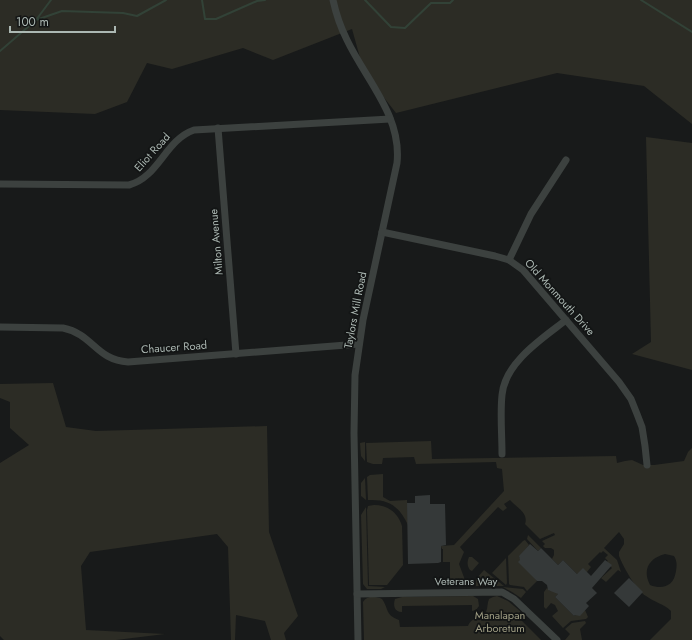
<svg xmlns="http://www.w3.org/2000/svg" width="692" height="640" font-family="Jost,sans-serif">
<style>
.green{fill:#2c2c25;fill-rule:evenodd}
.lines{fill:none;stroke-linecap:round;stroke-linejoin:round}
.stream{stroke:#324237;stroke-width:2}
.building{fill:#353939}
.street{stroke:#3c413f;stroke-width:7}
.labels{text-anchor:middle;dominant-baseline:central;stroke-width:3.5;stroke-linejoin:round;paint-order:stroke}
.street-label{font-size:11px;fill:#acb8b3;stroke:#131515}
.park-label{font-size:11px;fill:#a19f85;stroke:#131515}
</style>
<rect width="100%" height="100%" fill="#181a1a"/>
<g class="green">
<polygon points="0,0 692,0 692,124 644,86 557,73 396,113 364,72 352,29 273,60 243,48 172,69 147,63 127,102 95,114 0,110"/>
<polygon points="646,137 692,143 692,370 632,354 651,342"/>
<polygon points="53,383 66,427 96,431 267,426 269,532 298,616 284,633 286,640 271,640 265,621 236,615 235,640 231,640 228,547 217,534 90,552 81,566 86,630 165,634 116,640 4,640 0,636 0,463 29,445 10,428 10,402 0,398 0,384"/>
<path d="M431 441 432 459 616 456 617 463 625 461 632 460 643 465H654L684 461 688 452 692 448V640H650L671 619V611C664 604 654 602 646 596 636 590 624 568 619 556V552L624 544V539L619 532 604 548 617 560 621 572 618 570 606 582 601 578 612 568 606 562 608 561 605 558 608 555 603 551 601 553 600 552 588 564 591 567 587 572 577 574 563 560 558 565 552 559 554 555V550L551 548H545L543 546 545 544 542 541 555 535 554 533 540 539 525 524C529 513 516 507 510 500L504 504 507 508 503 511 498 507 460 547 464 552 459 564 465 580 460 585 450 584V562H443V549H442L441 546 454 545 504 491 502 469 497 468 496 462 416 464 414 457 383 458 382 464H373L367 462 366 443ZM665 554 674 556C677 561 677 565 676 571 674 586 663 590 650 585 642 570 649 558 665 554Z"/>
<polygon points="365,442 365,461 361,456 360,443"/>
<path d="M383 474V497L390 501 407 500 408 525C399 506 389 499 368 500L367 477 370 475Z"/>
<polygon points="365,478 366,500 361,496 361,483"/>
<path d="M374 505C388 505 398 513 402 526L403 565 387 585H369L367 510 368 506Z"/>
<polygon points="366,507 368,586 385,587 381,589 367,589 363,584 361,515"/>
<polygon points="528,535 541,548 538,551 527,539"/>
<polygon points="525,540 529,545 519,557 537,581 527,591 524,587 510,585 509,584 508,556 523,541"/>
<path d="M469 557H472L479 563 472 571 470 570C467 566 467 562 469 557Z"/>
<polygon points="506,558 507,583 506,585 492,573"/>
<polygon points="484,570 504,586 476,586 476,579"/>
<polygon points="503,587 523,589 526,592 521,598 512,592"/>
<polygon points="547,588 550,591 554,591 558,594 555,597 574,616 578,613 585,610 588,617 586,619 571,621 563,628 552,616 558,611 555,605 551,603 546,609 544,607 544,592"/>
<path d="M473 596 478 599 479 606 476 610 472 611V605L402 606V612C394 612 393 605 395 599L402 597Z"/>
<path d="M497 596 508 601 520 611V612L517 616 541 640H364L363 602C367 595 376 596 382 599 389 609 385 615 399 620L400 627H402L468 626C473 615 482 619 486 612 488 608 487 603 489 599L493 597Z"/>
<polygon points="585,621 586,623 580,629 582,640 565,640 570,634 565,629 572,623"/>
</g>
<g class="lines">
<g class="stream">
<polyline points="202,0 205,19 216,19 257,1 265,0"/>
<polyline points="365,0 391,27 405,28 431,3 450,3 453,0"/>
<polyline points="641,0 692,32"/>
<polyline points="36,20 51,0"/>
<polyline points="0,51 36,20 62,11 123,13 137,16 166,0"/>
</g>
</g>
<g class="building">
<polygon points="430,495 430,504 445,504 446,545 441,546 441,562 438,563 408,564 407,503 415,503 415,496"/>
<polygon points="530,544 538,551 541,548 558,565 563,560 577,574 583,568 591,576 605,560 612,565 592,588 597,593 586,603 589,606 580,616 575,615 574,616 555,597 558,594 548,590 547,585 542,581 537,581 518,562 520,560 519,556"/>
<polygon points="629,578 643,592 629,607 614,593"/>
</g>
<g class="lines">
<g class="street">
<path d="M333 0C336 14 341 28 347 40 366 80 402 116 397 163L363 320 355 375 354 433 358 640"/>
<polyline points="218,128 236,354"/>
<path d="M0 184 129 185C159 177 165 140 194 130L390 119"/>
<polyline points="382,232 495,256 509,260 523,270 619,382 631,399 637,414 642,427 645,446 647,465"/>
<polyline points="509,260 531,214 566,160"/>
<path d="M0 327 63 328C93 334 96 360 128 362L359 344"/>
<path d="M502 454C502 434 500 414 502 395 505 362 543 338 566 320"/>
<polyline points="357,594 502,592 514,599 557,640"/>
</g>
</g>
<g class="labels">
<g class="street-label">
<text transform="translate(152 152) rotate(-48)">Eliot Road</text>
<text transform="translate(216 242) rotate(-95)">Milton Avenue</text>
<text transform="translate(560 297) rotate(48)">Old Monmouth Drive</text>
<text transform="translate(355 310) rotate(-79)">Taylors Mill Road</text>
<text transform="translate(174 347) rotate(-4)">Chaucer Road</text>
<text x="466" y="581">Veterans Way</text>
</g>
<g class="park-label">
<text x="500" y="615">Manalapan<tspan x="500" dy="13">Arboretum</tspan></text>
</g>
</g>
<path d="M10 26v6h105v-6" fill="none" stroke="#acb8b3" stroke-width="2"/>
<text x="16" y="26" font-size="12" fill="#acb8b3" stroke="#131515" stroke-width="3" paint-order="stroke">100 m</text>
</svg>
